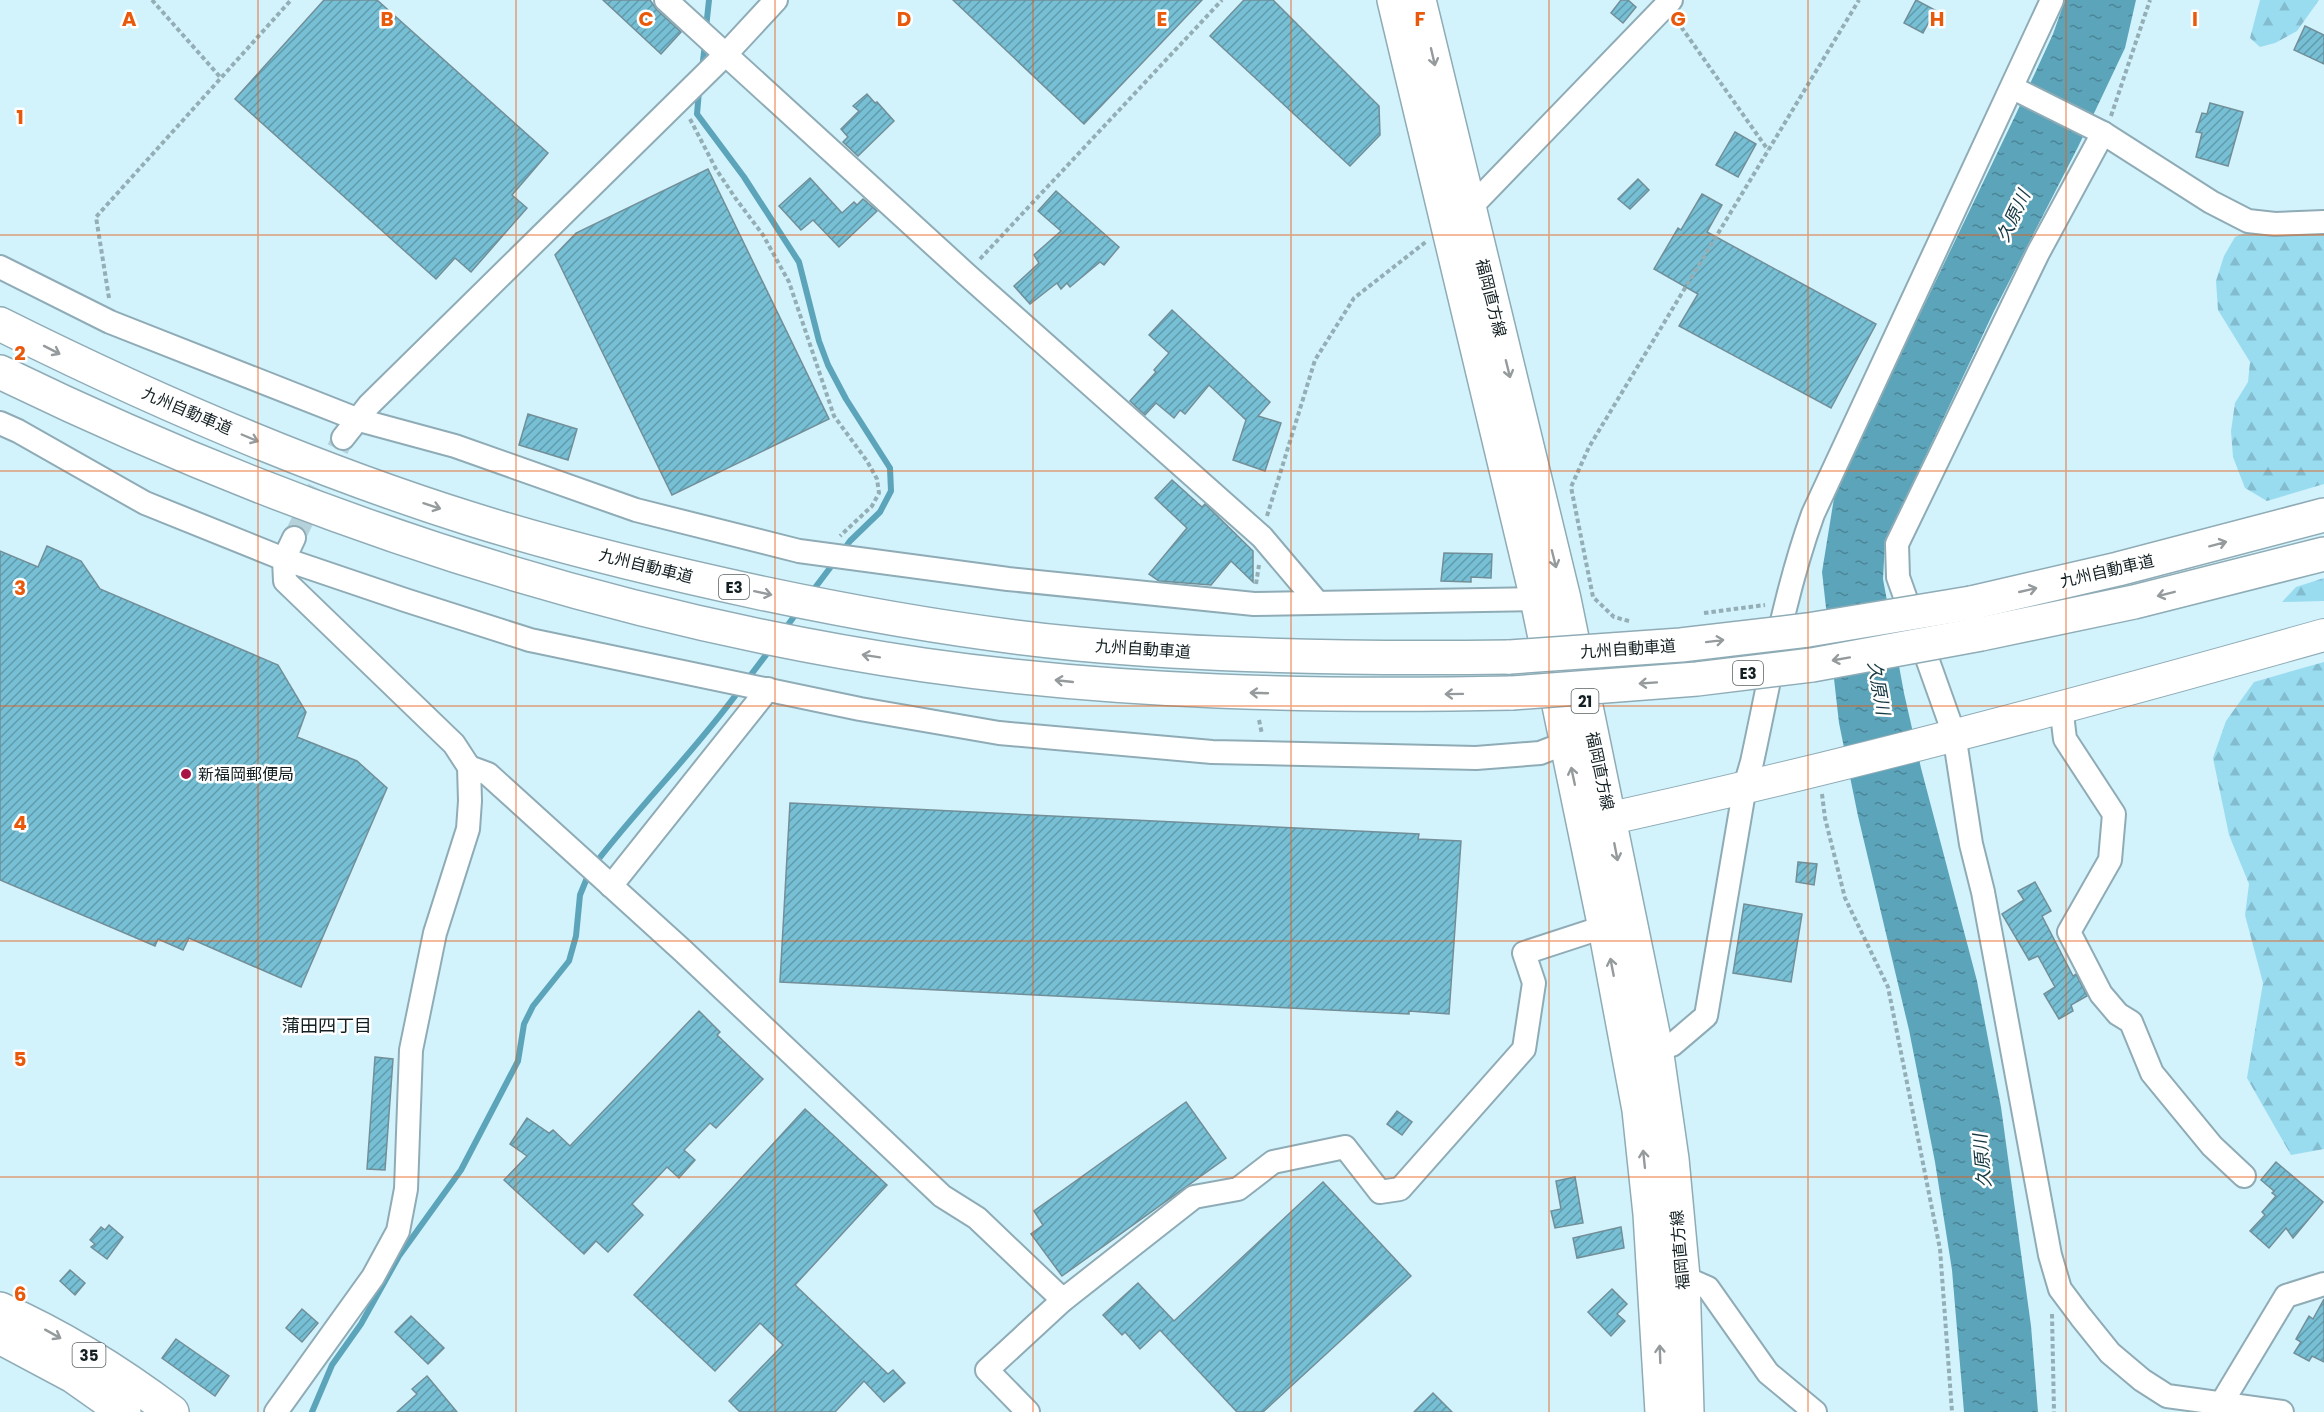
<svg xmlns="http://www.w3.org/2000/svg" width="2324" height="1412" font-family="Poppins,'Noto Sans JP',sans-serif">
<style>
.forest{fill:url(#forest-firs)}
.water{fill:url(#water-ripples)}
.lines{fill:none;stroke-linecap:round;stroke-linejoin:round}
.stream{stroke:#5ca4ba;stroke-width:6}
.building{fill:url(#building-hatch);stroke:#728f98;stroke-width:1.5}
.street-tunnel{stroke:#b5d2db;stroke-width:22;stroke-dasharray:22 11;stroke-linecap:butt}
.street-casing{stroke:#8facb6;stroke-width:26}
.secondary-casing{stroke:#8facb6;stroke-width:34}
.primary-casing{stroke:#8facb6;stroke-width:36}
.highway-casing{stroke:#8facb6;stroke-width:36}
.path{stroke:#94aeb5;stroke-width:4;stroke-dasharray:4.5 3;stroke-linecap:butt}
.street{stroke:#fff;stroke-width:22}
.secondary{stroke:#fff;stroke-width:32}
.primary{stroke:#fff;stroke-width:33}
.highway{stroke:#fff;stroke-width:33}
.highway-bridge-casing{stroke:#8facb6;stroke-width:36;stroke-linecap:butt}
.highway-bridge{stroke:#fff;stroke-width:33}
.oneway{stroke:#959a9c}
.grid{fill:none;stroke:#e8590c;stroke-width:1.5;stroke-opacity:0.55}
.poi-dot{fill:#a81346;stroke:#fff;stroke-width:2}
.labels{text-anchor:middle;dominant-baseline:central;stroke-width:5;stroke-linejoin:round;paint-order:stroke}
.shield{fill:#fff;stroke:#5a6264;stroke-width:1.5}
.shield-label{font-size:15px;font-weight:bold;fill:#131f22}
.street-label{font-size:16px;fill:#131f22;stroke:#fff}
.poi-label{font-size:16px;fill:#131f22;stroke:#fff;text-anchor:start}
.water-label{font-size:18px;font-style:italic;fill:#173943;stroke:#fff}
.neighbourhood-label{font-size:18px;fill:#131f22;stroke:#fff}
.grid-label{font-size:20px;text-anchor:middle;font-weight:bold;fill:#e8590c;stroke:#fff;stroke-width:5;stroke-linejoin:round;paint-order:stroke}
</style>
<defs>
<pattern id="forest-firs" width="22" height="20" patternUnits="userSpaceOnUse" patternTransform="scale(1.5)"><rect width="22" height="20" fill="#99dcf0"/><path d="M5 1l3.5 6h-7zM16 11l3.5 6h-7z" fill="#83bcce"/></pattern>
<pattern id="water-ripples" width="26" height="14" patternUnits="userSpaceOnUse" patternTransform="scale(1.5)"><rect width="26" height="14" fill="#5ca4ba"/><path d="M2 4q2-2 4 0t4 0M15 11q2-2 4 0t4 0" fill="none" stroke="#4b8597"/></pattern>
<pattern id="building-hatch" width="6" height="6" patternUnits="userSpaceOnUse" patternTransform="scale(1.5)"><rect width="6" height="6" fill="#77bfd5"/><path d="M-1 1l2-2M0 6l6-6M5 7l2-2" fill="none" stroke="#609bac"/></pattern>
</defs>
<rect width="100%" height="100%" fill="#d2f2fc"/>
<g class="forest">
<polygon points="2260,0 2319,0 2297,31 2275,43 2260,47 2250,38"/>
<polygon points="2250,231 2324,232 2324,484 2267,501 2245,488 2233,457 2231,431 2235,403 2248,382 2250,362 2218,310 2216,281 2224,256 2235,237"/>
<polygon points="2324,578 2324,601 2282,602 2296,587"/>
<polygon points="2324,662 2324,1149 2291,1155 2247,1078 2263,983 2245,915 2249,884 2229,835 2213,758 2226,721 2254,682"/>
</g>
<polygon class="water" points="2065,0 2136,0 2125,48 2078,147 1994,311 1885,542 1883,579 1904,693 1921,768 1977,981 2001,1107 2031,1326 2038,1412 1964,1412 1952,1270 1935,1162 1909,1030 1858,816 1839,723 1822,572 1834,498 1843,474 2016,114 2053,34"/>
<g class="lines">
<g class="stream">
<polyline points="706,28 709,0"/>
<polyline points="702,69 705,44"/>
<polyline points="699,91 697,114 744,177 799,262 819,341 828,365 846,399 890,468 891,491 880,512 850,541 842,552"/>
<polyline points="811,593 836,560"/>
<polyline points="785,629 798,611"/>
<polyline points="747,680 772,647"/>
<path d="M594 865C641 804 696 750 741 688"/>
<polyline points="312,1412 332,1365 361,1324 399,1256 461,1170 518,1061 524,1024 533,1006 569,961 576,936 580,895 589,873"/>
</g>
</g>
<g class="building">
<polygon points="324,0 377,0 548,153 512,195 527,208 471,272 455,258 436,279 235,99"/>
<polygon points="603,0 650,0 657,10 681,32 661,54"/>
<polygon points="953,0 1202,0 1084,124"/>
<polygon points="1244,0 1273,0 1379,106 1380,135 1350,166 1210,36"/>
<polygon points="1621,0 1628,0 1636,7 1623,23 1611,13"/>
<polygon points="1916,0 1935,10 1923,33 1904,23"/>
<polygon points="2305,26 2324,35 2324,64 2294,50"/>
<polygon points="867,94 875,103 877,102 894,121 858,156 843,142 848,137 841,129 859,111 853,106"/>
<polygon points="2210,103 2243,112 2228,166 2196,157 2202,133 2196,132 2202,113 2207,114"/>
<polygon points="1735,132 1756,144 1738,177 1716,165"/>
<polygon points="708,169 829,419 672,495 555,255 576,233"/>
<polygon points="810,178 842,213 854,202 857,205 863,199 877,211 839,247 813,220 801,230 779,206"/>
<polygon points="1638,179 1649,190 1630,209 1618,199"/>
<polygon points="1056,191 1119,247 1104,265 1100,262 1070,287 1067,283 1061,289 1057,283 1030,304 1014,286 1039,263 1034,255 1061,231 1038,211"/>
<polygon points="1702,194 1722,205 1707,232 1876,324 1831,408 1679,326 1698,294 1654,269 1678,228 1681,230"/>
<polygon points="1172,310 1270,402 1258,416 1281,423 1265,471 1233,460 1246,420 1209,385 1185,414 1180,410 1174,418 1156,403 1145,415 1130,401 1156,372 1154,370 1169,353 1149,335"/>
<polygon points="528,414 577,429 568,460 519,445"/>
<polygon points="1172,480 1202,507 1205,504 1253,551 1253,582 1231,561 1211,585 1159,581 1149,574 1187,528 1155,498"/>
<polygon points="47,546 81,561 100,589 278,665 306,712 297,737 357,761 387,788 301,987 189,938 183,950 158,939 155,946 0,880 0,551 38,567"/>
<polygon points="1444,553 1492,554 1491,578 1471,577 1471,582 1441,581"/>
<polygon points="790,803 1419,834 1418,839 1461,841 1449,1014 1409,1011 1409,1014 780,982"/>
<polygon points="1798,862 1817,864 1814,885 1796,882"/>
<polygon points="2035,882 2051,911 2042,916 2073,976 2076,974 2087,996 2071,1005 2073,1011 2059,1019 2044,994 2055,987 2038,956 2029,960 2002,914 2024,900 2018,891"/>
<polygon points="1744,904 1802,914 1791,982 1733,973"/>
<polygon points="699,1011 720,1032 717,1035 763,1079 716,1128 710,1123 684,1150 695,1160 679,1178 667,1167 632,1204 643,1215 608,1252 596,1241 584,1254 504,1180 527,1156 510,1144 527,1118 549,1133 553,1130 570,1146"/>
<polygon points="375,1057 393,1059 385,1170 367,1169"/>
<polygon points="1186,1102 1226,1158 1062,1276 1031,1234 1043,1225 1034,1211"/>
<polygon points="805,1109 887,1185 795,1285 888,1374 893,1370 905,1383 884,1402 864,1381 835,1412 740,1412 729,1401 783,1345 760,1323 715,1371 634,1295"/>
<polygon points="1397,1111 1412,1122 1402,1135 1387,1124"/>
<polygon points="2276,1162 2323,1202 2293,1238 2286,1228 2269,1248 2250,1231 2265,1215 2262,1212 2276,1196 2272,1193 2274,1191 2261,1180"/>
<polygon points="1575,1177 1583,1223 1555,1228 1551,1211 1561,1209 1556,1181"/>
<polygon points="1323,1182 1411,1276 1263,1412 1237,1412 1160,1330 1140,1349 1125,1332 1122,1335 1103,1315 1138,1283 1174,1321"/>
<polygon points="109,1225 123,1237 107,1259 91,1247 95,1244 90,1240 101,1227 105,1230"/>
<polygon points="1621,1227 1624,1248 1577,1258 1573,1238"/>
<polygon points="70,1270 85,1283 75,1295 60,1281"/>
<polygon points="1612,1289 1627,1304 1617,1314 1625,1321 1611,1336 1588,1312"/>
<polygon points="2324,1299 2324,1362 2312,1356 2309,1361 2294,1353 2301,1342 2296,1339 2309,1316 2313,1319"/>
<polygon points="302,1309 318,1323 302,1342 286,1328"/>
<polygon points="411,1316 444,1348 428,1364 395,1332"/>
<polygon points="176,1339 229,1376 215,1396 162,1358"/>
<polygon points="427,1376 457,1412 397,1412 417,1394 412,1389"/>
<polygon points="1433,1393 1452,1412 1414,1412"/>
</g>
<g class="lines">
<polyline class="street-tunnel" points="294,538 343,438"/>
<defs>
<g id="street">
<polyline points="666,0 966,274 1262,537 1317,602"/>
<polyline points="2013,88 2103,133 2211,202 2248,221 2275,224 2324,222"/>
<polyline points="2103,133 2038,253 1897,544 1898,577 1954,734 1971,844 1983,892 2050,1255 2060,1289 2081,1317 2110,1353 2142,1380 2167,1396 2282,1412"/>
<polyline points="1469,209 1671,0"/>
<polyline points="0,267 110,322 359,420 455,446 636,510 799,551 1008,579 1254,604 1537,599"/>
<polyline points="0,423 18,431 145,503 284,559 405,600 530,640 860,709 999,733 1212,752 1476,758 1540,753 1566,743"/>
<polyline points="343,438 369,405 726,54 776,0"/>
<polyline points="2061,706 2065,739 2114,814 2110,860 2069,932 2101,994 2118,1014 2131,1022 2152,1073 2212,1146 2244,1176"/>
<polyline points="469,767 488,774 683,951 942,1196 977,1218 1063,1300 1194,1197 1238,1189 1273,1162 1345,1147 1380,1192 1400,1189 1524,1049 1534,983 1524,953 1616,923"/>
<polyline points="611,886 768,689"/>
<path d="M1656 1048 1672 1045 1706 1016 1745 786 1752 762C1770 679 1784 594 1813 514L2052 0"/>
<polyline points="1683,1277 1708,1288 1768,1373 1815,1412"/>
<polyline points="2221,1404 2286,1296 2324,1284"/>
<polyline points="276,1412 373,1277 398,1231 406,1189 411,1050 435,933 468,829 470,801 469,767 454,744 285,581 284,559 294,538"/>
<polyline points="1028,1412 987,1370 1063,1300"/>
</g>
<path id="secondary" d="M1584 824C1833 770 2079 704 2324 635"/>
<g id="primary">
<polyline points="1394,0 1537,599 1605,928 1639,1110 1650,1214 1662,1412"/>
<polyline points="1419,0 1564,599 1656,1048 1672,1159 1683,1277 1687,1412"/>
<path d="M0 1309C61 1336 119 1372 172 1412"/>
<polyline points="0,1337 73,1376 124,1412"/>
</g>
<g id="highway">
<path d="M0 324C152 400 309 468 471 519 566 549 664 572 761 593 865 615 972 634 1079 644 1222 657 1366 659 1510 657"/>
<path d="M0 372C292 514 603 618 924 665 1119 693 1316 697 1512 693"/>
<polyline points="1971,603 2118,569 2324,515"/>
<polyline points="1981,634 2134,602 2324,554"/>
</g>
</defs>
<use href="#street" class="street-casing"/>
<use href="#secondary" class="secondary-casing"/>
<use href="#primary" class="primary-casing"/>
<use href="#highway" class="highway-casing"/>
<g class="path">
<polyline points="152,0 221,78"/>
<polyline points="1677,21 1768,150"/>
<polyline points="2111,116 2150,0"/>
<polyline points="690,119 716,169 736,199 763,235 789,282 834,416 867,461 877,479 879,493 872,506 840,536"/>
<polyline points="980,259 1222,0"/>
<polyline points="109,298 96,217 291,0"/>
<polyline points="1267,516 1315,360 1354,298 1427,241"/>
<polyline points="1256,584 1259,565"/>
<polyline points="1704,613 1765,605"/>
<polyline points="1629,621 1614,617 1593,597 1571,487 1589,447 1859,0"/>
<polyline points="1259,720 1262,734"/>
<polyline points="1822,794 1825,818 1845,898 1888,987 1940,1249 1952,1412"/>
<polyline points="2052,1314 2054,1412"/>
</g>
<use href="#street" class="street"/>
<use href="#secondary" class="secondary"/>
<use href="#primary" class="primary"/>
<use href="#highway" class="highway"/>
<defs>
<g id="highway-bridge">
<polyline points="1510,657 1681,645 1808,630 1971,603"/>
<polyline points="1512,693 1697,679 1812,665 1981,634"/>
</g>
</defs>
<use href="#highway-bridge" class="highway-bridge-casing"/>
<use href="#highway-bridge" class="highway-bridge"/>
</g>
<defs><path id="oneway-shaft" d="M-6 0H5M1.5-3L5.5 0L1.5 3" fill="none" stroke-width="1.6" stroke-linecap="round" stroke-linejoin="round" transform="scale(1.5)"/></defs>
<g class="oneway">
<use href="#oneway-shaft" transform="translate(1433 57) rotate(77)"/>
<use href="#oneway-shaft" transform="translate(52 350) rotate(27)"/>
<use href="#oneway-shaft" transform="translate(1508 369) rotate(76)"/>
<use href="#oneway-shaft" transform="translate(250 438) rotate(23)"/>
<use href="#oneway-shaft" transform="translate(432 506) rotate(18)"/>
<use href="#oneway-shaft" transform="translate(2218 544) rotate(-15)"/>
<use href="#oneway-shaft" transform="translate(1554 559) rotate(76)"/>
<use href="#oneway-shaft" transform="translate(2028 590) rotate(-13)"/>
<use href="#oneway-shaft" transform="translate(763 593) rotate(12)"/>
<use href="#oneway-shaft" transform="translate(2166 594) rotate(166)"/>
<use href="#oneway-shaft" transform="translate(1715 641) rotate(-7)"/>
<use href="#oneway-shaft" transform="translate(871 656) rotate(-171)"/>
<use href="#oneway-shaft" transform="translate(1841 659) rotate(170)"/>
<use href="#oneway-shaft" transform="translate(1064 681) rotate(-174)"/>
<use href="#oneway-shaft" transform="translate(1648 683) rotate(176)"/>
<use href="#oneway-shaft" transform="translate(1259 693) rotate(-178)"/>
<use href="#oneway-shaft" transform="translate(1454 694) rotate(179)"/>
<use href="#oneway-shaft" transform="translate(1573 776) rotate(-102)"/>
<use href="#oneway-shaft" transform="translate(1616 852) rotate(79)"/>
<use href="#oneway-shaft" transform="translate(1612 967) rotate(-101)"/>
<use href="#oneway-shaft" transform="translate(1644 1159) rotate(-96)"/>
<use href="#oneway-shaft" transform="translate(53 1334) rotate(29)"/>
<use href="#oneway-shaft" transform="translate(1660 1354) rotate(-92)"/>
</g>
<path class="grid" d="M258 0V1412M516 0V1412M775 0V1412M1033 0V1412M1291 0V1412M1549 0V1412M1808 0V1412M2066 0V1412M0 235H2324M0 471H2324M0 706H2324M0 941H2324M0 1177H2324"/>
<circle class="poi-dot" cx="186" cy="774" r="6"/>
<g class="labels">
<g class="shield">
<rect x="719" y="575" width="30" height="24" rx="4.5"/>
<rect x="1733" y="661" width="30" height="24" rx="4.5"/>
<rect x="1571.5" y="689" width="27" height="24" rx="4.5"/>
<rect x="72.5" y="1343" width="33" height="24" rx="4.5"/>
</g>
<g class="shield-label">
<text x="734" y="587">E3</text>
<text x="1748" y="673">E3</text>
<text x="1585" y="701">21</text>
<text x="89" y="1355">35</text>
</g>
<g class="street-label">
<text transform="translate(1491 298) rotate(76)">福岡直方線</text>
<text transform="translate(187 411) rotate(23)">九州自動車道</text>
<text transform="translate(646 566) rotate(14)">九州自動車道</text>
<text transform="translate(2107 571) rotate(-13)">九州自動車道</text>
<text transform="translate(1143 649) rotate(4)">九州自動車道</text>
<text transform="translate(1628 649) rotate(-4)">九州自動車道</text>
<text transform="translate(1600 771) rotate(78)">福岡直方線</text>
<text transform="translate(1680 1250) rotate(-95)">福岡直方線</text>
</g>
<g class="poi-label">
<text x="198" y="774">新福岡郵便局</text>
</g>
<g class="water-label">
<text transform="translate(2013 216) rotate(-65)">久原川</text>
<text transform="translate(1879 688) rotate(80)">久原川</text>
<text transform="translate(1982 1161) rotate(-95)">久原川</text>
</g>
<g class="neighbourhood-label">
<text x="327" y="1025">蒲田四丁目</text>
</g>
</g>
<g class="grid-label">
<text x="129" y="26">A</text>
<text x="387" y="26">B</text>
<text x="646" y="26">C</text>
<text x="904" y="26">D</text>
<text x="1162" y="26">E</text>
<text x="1420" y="26">F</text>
<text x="1678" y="26">G</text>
<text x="1937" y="26">H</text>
<text x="2195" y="26">I</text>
<text x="20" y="124">1</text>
<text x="20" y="360">2</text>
<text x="20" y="595">3</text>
<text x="20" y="830">4</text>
<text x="20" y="1066">5</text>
<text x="20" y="1301">6</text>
</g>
</svg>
